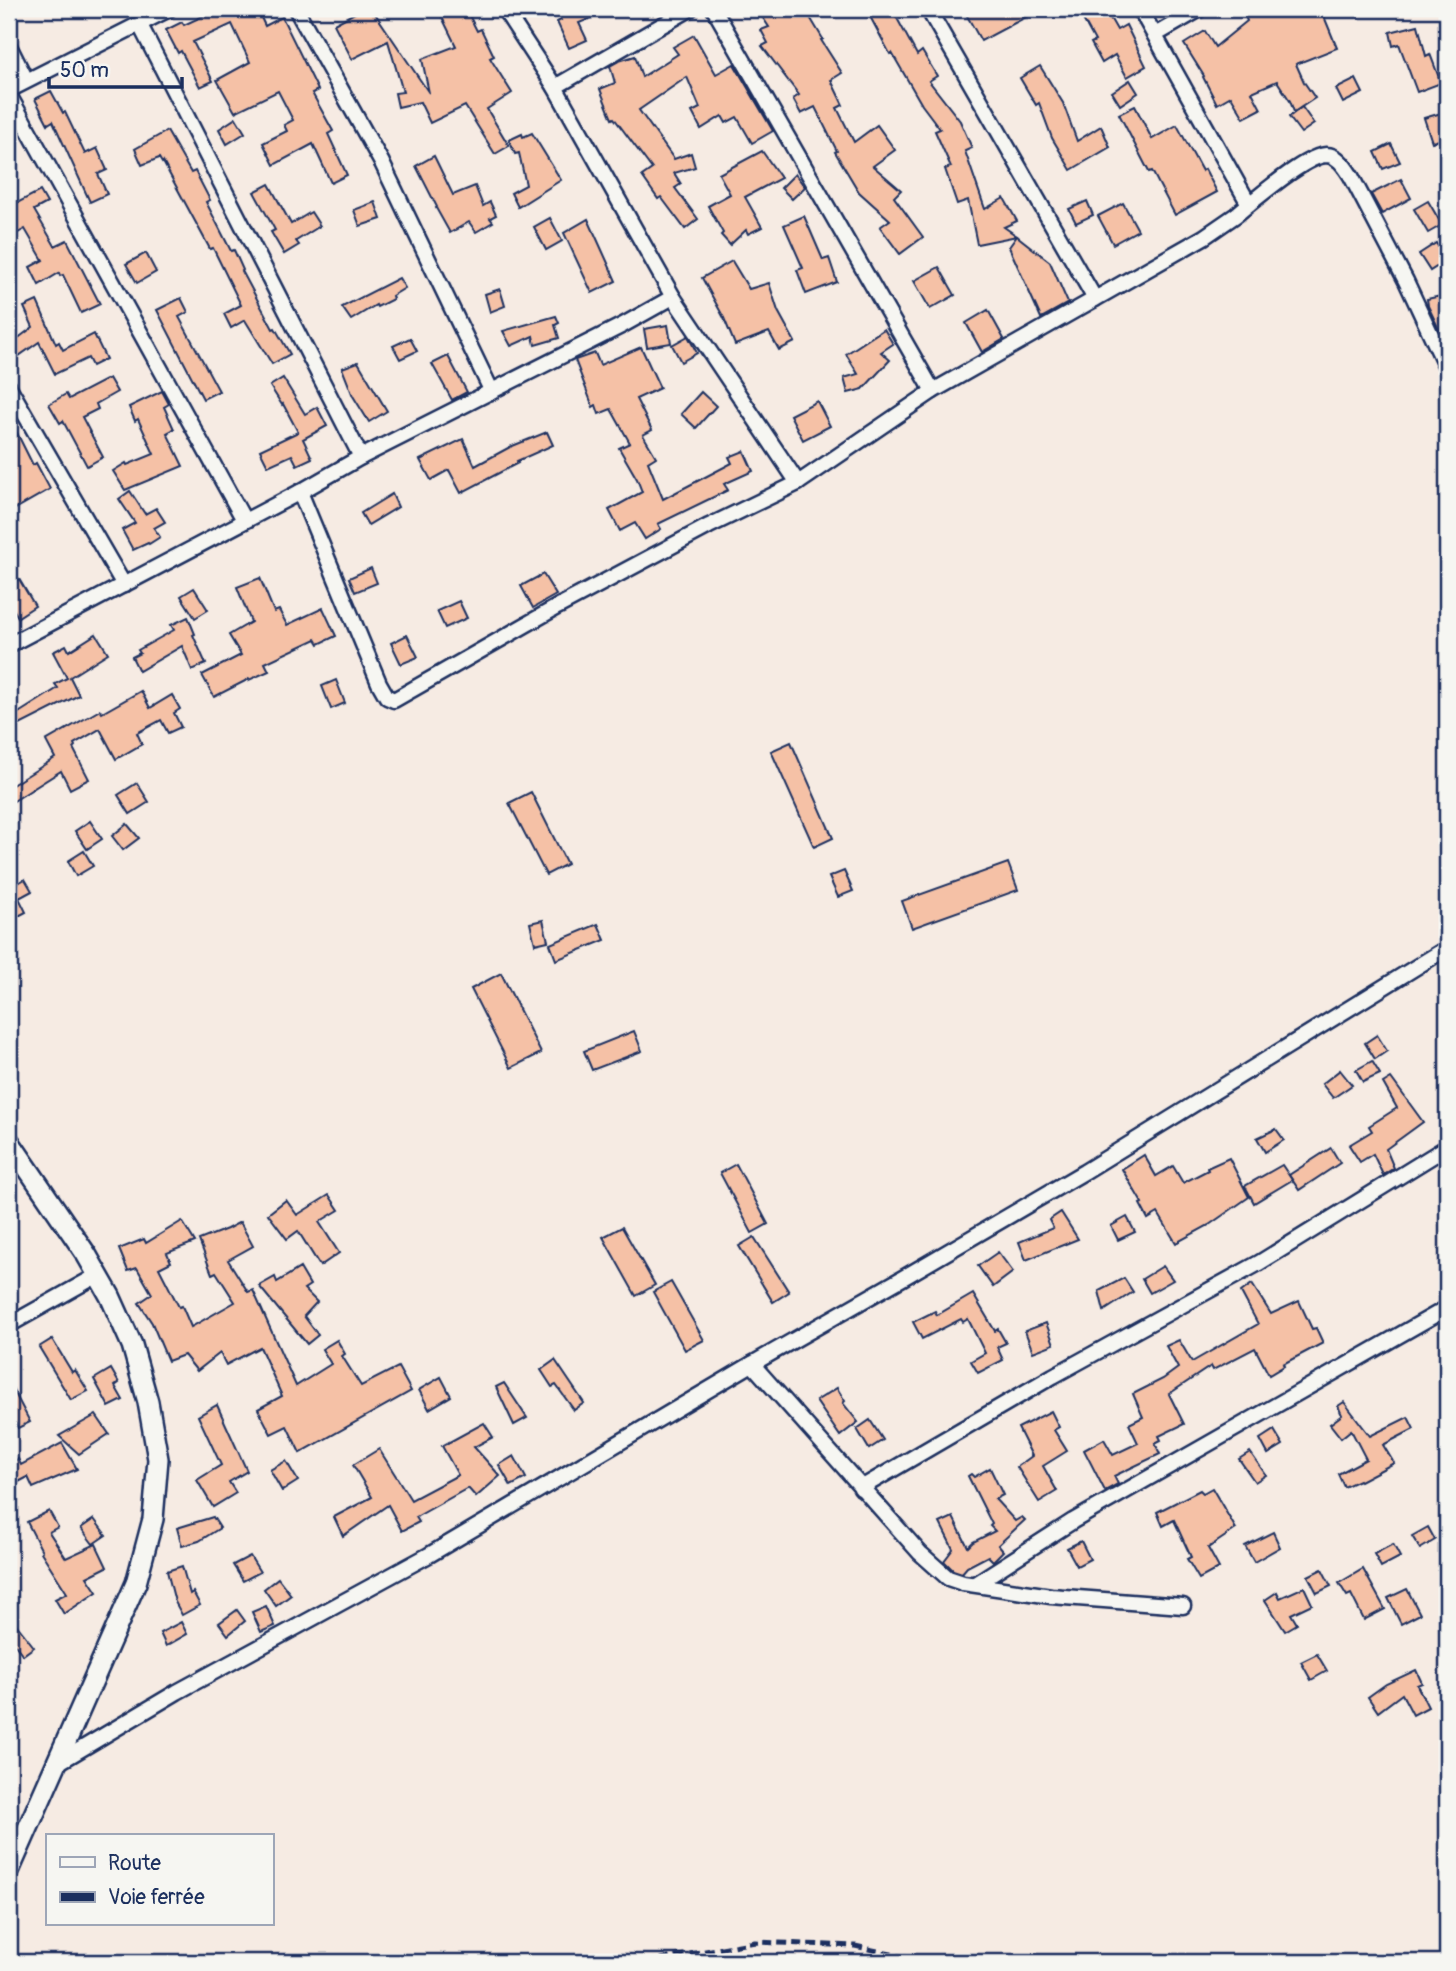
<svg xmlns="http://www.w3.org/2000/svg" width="1456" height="1971" font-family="Pangolin,sans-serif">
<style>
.building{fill:#f5c1a6;stroke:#1b2f5e;stroke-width:2}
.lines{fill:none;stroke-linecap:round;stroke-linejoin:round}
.street-casing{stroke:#1b2f5e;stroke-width:19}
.secondary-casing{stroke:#1b2f5e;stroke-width:24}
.street{stroke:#f6f6f2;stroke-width:14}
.secondary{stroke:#f6f6f2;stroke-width:19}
.rail{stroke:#1b2f5e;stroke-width:5;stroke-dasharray:10 5;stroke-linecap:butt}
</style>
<rect width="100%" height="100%" fill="#f6ebe3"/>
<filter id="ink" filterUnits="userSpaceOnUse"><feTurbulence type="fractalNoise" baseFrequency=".0143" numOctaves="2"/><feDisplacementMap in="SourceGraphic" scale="14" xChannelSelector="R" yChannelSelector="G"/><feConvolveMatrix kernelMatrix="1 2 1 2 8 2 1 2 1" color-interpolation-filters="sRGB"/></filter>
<g filter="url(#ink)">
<g class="building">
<polygon points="218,9 264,9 258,11 265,26 282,17 318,90 312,93 333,131 328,134 347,175 331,183 313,144 274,165 263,143 287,131 284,125 293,120 278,91 235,112 217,80 250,62 232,24 193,42 213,81 200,87 181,51 178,53 166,30 182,22 184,25"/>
<polygon points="362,9 372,9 429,93 422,59 456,46 438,9 466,9 477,31 481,29 494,56 490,58 512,93 487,109 509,146 495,154 465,106 430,123 420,102 398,107 395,93 403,92 388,41 352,59 334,24"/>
<polygon points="554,9 614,9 579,23 587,40 569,48 557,22 561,20"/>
<polygon points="757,9 805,9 823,39 821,40 842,73 831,80 843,105 837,108 854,142 877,125 895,150 873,166 901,190 894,197 923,237 900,254 880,227 890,220 859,192 835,152 837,151 815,107 801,114 793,99 799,95 762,46 768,43 761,30 769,27"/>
<polygon points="866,9 892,9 917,55 922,51 937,76 929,81 960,121 972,148 965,151 985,209 1004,198 1017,221 1004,227 1017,236 977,244 968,200 957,204 945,169 951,167 935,131 940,129 922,105 892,53 890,54"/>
<polygon points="975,9 1041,9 981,41 966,14"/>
<polygon points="1089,9 1105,9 1117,30 1126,25 1146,66 1127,77 1115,55 1102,63 1091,43 1095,41 1080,14"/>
<polygon points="1242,9 1321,9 1337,48 1296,64 1304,82 1315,98 1294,112 1290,101 1277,81 1252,92 1261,109 1244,118 1231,96 1217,104 1203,77 1204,76 1184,44 1205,31 1215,47 1247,21"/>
<polygon points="1418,25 1426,56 1430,54 1441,83 1417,92 1399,44 1393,46 1390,32"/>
<polygon points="694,35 716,74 734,64 773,131 752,143 737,117 726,123 722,116 701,129 692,112 700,108 687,77 639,110 674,159 691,153 695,167 674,173 681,184 675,188 698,219 685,229 661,197 658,199 642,176 652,169 614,118 612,119 600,89 615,83 610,66 619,61 635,56 642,77 678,54 673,47"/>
<polygon points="1040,66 1063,103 1077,141 1101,126 1110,147 1071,170 1052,138 1039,103 1036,105 1020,78"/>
<polygon points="1356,79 1363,93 1343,103 1336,89"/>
<polygon points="1130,80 1138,93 1120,105 1112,92"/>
<polygon points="51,91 63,113 65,112 85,154 97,148 107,170 98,174 107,194 90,202 53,121 48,124 35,99"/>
<polygon points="1135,106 1152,139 1177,125 1202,171 1205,169 1217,192 1175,215 1152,171 1149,172 1119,114"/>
<polygon points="1302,107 1314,124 1301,133 1289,117"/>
<polygon points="1445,112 1447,120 1447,138 1432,142 1424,118"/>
<polygon points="236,118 245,133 227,144 219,129"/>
<polygon points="167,131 191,173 195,171 210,200 206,202 231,251 234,250 243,270 242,271 273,329 275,328 290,354 272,364 245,320 231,328 224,314 241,305 213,248 210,249 163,162 162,163 159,158 142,165 135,149"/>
<polygon points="532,133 561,180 518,207 511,193 526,185 519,153 515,154 509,140 522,134 523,137"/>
<polygon points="1391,144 1400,162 1383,169 1375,152"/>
<polygon points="762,151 781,178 745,197 762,227 748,234 746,230 730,245 721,235 723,233 708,206 730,194 719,174"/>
<polygon points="434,156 453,195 475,186 483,206 490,202 496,215 490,218 493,222 476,232 469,222 450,233 436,208 437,207 416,166"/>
<polygon points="795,174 805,187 792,199 781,188"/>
<polygon points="1401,179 1411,198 1382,214 1371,194"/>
<polygon points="269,184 291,224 311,212 320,226 296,241 299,245 284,254 271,232 275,230 254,192"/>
<polygon points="40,191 47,203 34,210 55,246 67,240 100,304 81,313 63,275 60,276 59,273 39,285 30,267 43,260 25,229 9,238 9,207"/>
<polygon points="1087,201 1093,215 1076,223 1069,209"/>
<polygon points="1428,201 1442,225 1428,233 1414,209"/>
<polygon points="375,202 381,219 360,226 354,210"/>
<polygon points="1123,203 1138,230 1113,244 1098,216"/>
<polygon points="804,216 823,260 829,258 837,282 806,294 797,270 803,268 784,225"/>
<polygon points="550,218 562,241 546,250 534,227"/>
<polygon points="588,219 616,281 592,293 564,233"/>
<polygon points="1017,236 1050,262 1068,303 1041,318 1009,247"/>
<polygon points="1436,243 1447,260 1430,271 1419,254"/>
<polygon points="146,253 156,272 137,283 126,264"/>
<polygon points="732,261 749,289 769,283 778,311 795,342 779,350 769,332 735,345 724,318 702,278"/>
<polygon points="939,267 955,295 930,309 914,281"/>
<polygon points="399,278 405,288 392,296 393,299 377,307 376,305 351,320 342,307"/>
<polygon points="500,289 505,306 490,312 485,294"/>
<polygon points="1441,296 1447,336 1447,346 1428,306 1427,299"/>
<polygon points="181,298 188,312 179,317 219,391 203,399 157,310"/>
<polygon points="37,301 56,344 59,342 63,350 94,334 106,359 92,366 88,358 55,374 39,342 16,358 9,348 9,345 33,327 24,307"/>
<polygon points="988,310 1004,339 982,352 966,323"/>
<polygon points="556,316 559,323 555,325 559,338 535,345 533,336 511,346 503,331"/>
<polygon points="668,325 671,343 647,347 644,329"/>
<polygon points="884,329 893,344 881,352 890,360 863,389 848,393 844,378 858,374 846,354"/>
<polygon points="688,336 697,353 681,362 672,345"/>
<polygon points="410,338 417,351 400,359 393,346"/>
<polygon points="641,347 660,388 636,399 652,430 643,435 656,457 648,462 663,499 732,463 729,457 744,451 753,471 724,484 728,490 658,524 661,529 645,539 635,523 620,531 609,510 642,492 637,479 619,448 630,443 611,409 599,414 596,405 593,407 575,360 595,353 600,365"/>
<polygon points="448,356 467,392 452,400 432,364"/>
<polygon points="358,362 387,411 369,422 353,396 342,368"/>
<polygon points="109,378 117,392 96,404 98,409 82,417 103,457 87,466 63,421 60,423 49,404 66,394 69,399"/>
<polygon points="283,378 305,414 317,407 327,426 303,439 312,458 297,465 292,455 268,466 260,450 298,432 283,404 282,405 270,386"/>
<polygon points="162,391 169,404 164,407 174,429 167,433 183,466 125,490 113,471 126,463 127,465 154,454 138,419 135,421 129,407"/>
<polygon points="701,392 716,406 696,428 681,414"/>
<polygon points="817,401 830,426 803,440 790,415"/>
<polygon points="9,417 33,465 36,463 50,489 15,509 9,496"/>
<polygon points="547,432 553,445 517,461 518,463 461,493 449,470 431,480 420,460 463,439 475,466 510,447"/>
<polygon points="130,491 145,514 156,508 165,522 154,528 160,537 149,544 148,543 133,550 122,530 135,523 119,499"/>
<polygon points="392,494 398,507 368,525 361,513"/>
<polygon points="371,568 377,583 355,592 349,578"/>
<polygon points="543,574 556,595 533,608 521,586"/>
<polygon points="260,578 274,612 279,610 287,625 323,608 336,636 319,644 316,639 265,663 269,671 249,680 249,679 214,697 202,675 241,655 229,635 251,622 237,587"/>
<polygon points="19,579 35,606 18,617 9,602 9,586"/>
<polygon points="194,588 208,610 195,618 181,596"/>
<polygon points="459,601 467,618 445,628 437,611"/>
<polygon points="188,617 195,634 193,635 206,664 192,670 182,646 139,671 132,657 140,653 138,650 174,630 171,625"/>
<polygon points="96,634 108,653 70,677 79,695 12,729 9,724 9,719 58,688 55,684 67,678 53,652 66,645 69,651"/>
<polygon points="407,635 418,657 401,664 391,643"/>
<polygon points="336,680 345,703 331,709 322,686"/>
<polygon points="141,691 150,708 172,695 180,709 174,713 181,727 168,733 161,720 137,733 142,744 116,759 100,729 74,744 75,746 73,748 89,779 70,789 61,771 9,804 9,787 55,758 46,741 100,710 102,713"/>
<polygon points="791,742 833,838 814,847 771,751"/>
<polygon points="137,783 149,802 130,814 118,795"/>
<polygon points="531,792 567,864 546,875 509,803"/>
<polygon points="90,821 102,839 87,849 75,831"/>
<polygon points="127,824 139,838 123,850 112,836"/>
<polygon points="84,851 93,866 76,876 68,861"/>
<polygon points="1008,863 1018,890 912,928 902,901"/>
<polygon points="844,871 853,891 838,897 829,877"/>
<polygon points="9,879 13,886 25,879 32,891 19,898 26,912 9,921"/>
<polygon points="543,920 548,941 535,944 530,923"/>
<polygon points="598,924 605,940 556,960 550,944"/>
<polygon points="501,973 541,1053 511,1068 471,989"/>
<polygon points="634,1031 642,1051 592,1070 584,1051"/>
<polygon points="1377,1035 1387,1051 1375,1059 1365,1043"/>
<polygon points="1372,1061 1380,1074 1363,1082 1356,1070"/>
<polygon points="1340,1070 1352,1085 1333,1098 1322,1084"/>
<polygon points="1391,1078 1423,1122 1386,1149 1394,1168 1383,1175 1373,1154 1360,1162 1349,1145 1372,1131 1369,1126 1397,1108 1383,1083"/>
<polygon points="1276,1129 1284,1140 1265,1152 1257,1138"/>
<polygon points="1331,1148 1340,1163 1299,1190 1289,1175"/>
<polygon points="1144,1155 1156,1176 1173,1166 1183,1183 1208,1170 1207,1168 1229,1158 1249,1197 1209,1225 1176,1243 1158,1213 1148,1219 1140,1204 1142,1203 1122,1169"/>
<polygon points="736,1164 768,1224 752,1233 720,1173"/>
<polygon points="1282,1165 1292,1180 1254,1203 1245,1186"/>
<polygon points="329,1195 339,1210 319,1222 339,1253 320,1266 298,1231 287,1239 268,1214 286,1200 297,1215"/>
<polygon points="1061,1212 1078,1239 1026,1260 1019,1242 1053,1228 1049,1220"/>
<polygon points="1127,1217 1135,1232 1118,1240 1111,1226"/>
<polygon points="182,1221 195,1242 167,1253 171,1262 159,1268 179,1307 182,1306 191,1327 235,1302 216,1272 212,1274 199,1240 227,1229 240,1222 253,1246 228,1260 248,1292 253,1290 296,1386 331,1364 322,1349 337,1340 345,1354 342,1356 361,1386 398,1367 411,1391 300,1453 287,1426 271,1434 258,1409 282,1396 260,1347 226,1365 220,1353 197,1371 184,1355 168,1361 152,1323 139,1303 152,1294 137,1268 128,1271 119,1249 144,1239 146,1243"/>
<polygon points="622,1227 655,1285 636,1296 603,1237"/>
<polygon points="754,1237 789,1292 773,1302 739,1246"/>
<polygon points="998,1252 1013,1272 993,1287 978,1266"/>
<polygon points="1163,1266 1173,1280 1150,1293 1142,1279"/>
<polygon points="300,1268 310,1285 304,1289 317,1302 304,1316 318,1335 307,1344 259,1286 275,1277 277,1282"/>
<polygon points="1124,1278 1133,1292 1104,1311 1099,1291"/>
<polygon points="671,1282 704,1340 685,1350 653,1292"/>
<polygon points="1252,1284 1271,1314 1299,1301 1312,1329 1316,1328 1323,1343 1283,1364 1284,1366 1269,1375 1255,1348 1213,1370 1211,1366 1169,1394 1184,1424 1159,1436 1161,1440 1155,1443 1160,1454 1114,1476 1118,1484 1105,1491 1084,1450 1104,1439 1113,1455 1138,1443 1129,1424 1143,1417 1133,1394 1163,1379 1178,1368 1166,1346 1179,1340 1192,1362 1258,1324 1241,1292"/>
<polygon points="973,1294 995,1331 998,1329 1006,1343 997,1347 1003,1360 978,1373 971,1361 985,1353 968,1319 963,1322 961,1319 922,1339 913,1322 935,1311 937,1315"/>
<polygon points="1046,1323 1054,1344 1033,1352 1025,1331"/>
<polygon points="52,1339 72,1372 75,1370 88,1391 71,1400 39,1347"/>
<polygon points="555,1360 584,1403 574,1410 556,1385 552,1387 541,1370"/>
<polygon points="111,1369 119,1383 115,1386 123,1400 109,1407 94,1379"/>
<polygon points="441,1377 451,1396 429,1409 419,1390"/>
<polygon points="9,1382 30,1422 18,1428 9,1411"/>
<polygon points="504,1383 527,1418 514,1425 496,1387"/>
<polygon points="837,1388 845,1401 843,1403 858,1422 840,1436 816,1401"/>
<polygon points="1344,1402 1370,1436 1408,1417 1414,1429 1383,1445 1394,1463 1360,1481 1359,1480 1344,1487 1338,1474 1366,1459 1351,1430 1341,1438 1330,1424 1342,1415 1338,1406"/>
<polygon points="217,1405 247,1471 229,1482 236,1493 213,1507 197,1480 221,1465 198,1416"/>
<polygon points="1051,1411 1059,1427 1054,1430 1067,1451 1043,1466 1057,1491 1039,1502 1017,1467 1032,1456 1018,1428"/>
<polygon points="96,1415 109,1434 79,1454 59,1436"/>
<polygon points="870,1420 883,1440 869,1449 857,1429"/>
<polygon points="484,1423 493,1437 474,1447 500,1476 476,1497 468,1488 416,1517 419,1522 402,1531 388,1505 343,1536 334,1517 372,1497 353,1465 379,1449 411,1500 458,1475 442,1446"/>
<polygon points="1274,1430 1283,1445 1268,1454 1260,1439"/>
<polygon points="62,1443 77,1469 33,1488 28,1477 9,1487 9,1464 18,1459 21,1465"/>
<polygon points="1250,1452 1266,1475 1255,1482 1239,1459"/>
<polygon points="514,1456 526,1478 511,1486 499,1465"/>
<polygon points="286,1461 298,1481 282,1491 270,1470"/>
<polygon points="990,1468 1003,1495 995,1499 1015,1521 1022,1517 1025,1520 998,1545 1003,1551 993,1561 988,1556 967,1567 962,1573 953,1570 944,1561 953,1549 940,1523 953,1517 968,1547 973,1542 995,1531 990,1526 992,1524 968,1476 971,1474 974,1477"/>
<polygon points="1212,1488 1236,1529 1208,1548 1219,1568 1199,1579 1187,1559 1191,1557 1174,1520 1163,1526 1157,1512 1200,1490 1203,1493"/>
<polygon points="49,1511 58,1527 49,1532 66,1558 96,1544 107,1567 87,1577 97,1592 64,1614 55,1599 67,1593 41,1552 42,1551 27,1522"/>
<polygon points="213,1517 220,1528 199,1541 182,1546 177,1528"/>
<polygon points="94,1519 106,1535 93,1544 81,1528"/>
<polygon points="1428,1527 1435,1540 1420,1549 1412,1536"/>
<polygon points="1273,1532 1280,1547 1254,1562 1245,1546"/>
<polygon points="1081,1541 1090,1559 1077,1566 1067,1548"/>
<polygon points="1393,1544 1400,1557 1381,1567 1374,1554"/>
<polygon points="250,1556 260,1572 243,1581 233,1565"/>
<polygon points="182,1566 190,1594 193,1592 200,1605 182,1615 175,1602 167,1571"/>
<polygon points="1322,1569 1331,1586 1317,1593 1308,1576"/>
<polygon points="1363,1569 1385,1609 1364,1620 1351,1594 1347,1596 1339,1583"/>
<polygon points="278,1578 291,1595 276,1606 264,1589"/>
<polygon points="1304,1587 1312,1604 1291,1614 1297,1624 1285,1631 1265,1600 1277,1592 1280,1598"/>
<polygon points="1407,1589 1420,1614 1401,1624 1388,1598"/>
<polygon points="266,1606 275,1626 261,1632 252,1612"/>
<polygon points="237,1610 245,1621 228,1635 219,1623"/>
<polygon points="9,1615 34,1647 23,1655 9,1637"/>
<polygon points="181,1622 187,1634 166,1646 160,1633"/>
<polygon points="1317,1654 1327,1671 1311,1680 1301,1662"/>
<polygon points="1416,1670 1422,1683 1417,1685 1428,1707 1413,1715 1402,1694 1378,1712 1368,1697 1386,1684"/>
</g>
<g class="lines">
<defs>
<g id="street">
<polyline points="296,9 382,163 492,392"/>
<polyline points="714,9 933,391"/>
<polyline points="928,9 1095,299"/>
<polyline points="140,25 361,457"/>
<polyline points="1155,35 1200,9"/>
<polyline points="9,46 26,80"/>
<polyline points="555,87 690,9"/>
<polyline points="9,90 169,9"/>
<polyline points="9,95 244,520"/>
<path d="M1249 204C1265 192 1306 156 1326 155 1338 155 1345 167 1351 176L1406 281 1447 369"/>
<polyline points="9,387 124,585"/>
<polyline points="798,483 933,391 1204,237 1236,215 1249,204 1140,9"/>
<polyline points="300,492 379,683 387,697 394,700 557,607 709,526 798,483 673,297 555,87 504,9"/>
<polyline points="9,645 300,492 361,457 623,325 673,297"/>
<polyline points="9,1325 98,1275"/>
<polyline points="752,1364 920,1553 948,1578 963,1583 1051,1596 1183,1606"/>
<polyline points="861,1488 1053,1376 1259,1263 1447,1147"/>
<polyline points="975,1584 1073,1521 1447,1308"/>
<polyline points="56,1764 177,1692 429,1555 752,1364 901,1279 1084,1172 1447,948"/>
</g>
<polyline id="secondary" points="9,1141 86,1254 110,1296 132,1345 148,1402 158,1459 153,1519 136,1583 9,1871"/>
</defs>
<use href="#street" class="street-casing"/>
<use href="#secondary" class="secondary-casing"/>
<use href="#street" class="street"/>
<use href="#secondary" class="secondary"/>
<polyline class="rail" points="645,1962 755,1942 855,1946 927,1962"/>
</g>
</g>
<rect width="1456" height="1971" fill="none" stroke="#f6f6f2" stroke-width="35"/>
<rect x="18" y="18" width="1421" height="1936" fill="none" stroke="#1b2f5e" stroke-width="2.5" filter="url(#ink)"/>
<rect x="46" y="1834" width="228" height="91" fill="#f6f6f2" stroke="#9ea6b7" stroke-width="2"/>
<rect x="60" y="1857" width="35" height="10" fill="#f6f6f2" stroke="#9ea6b7" stroke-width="2"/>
<text x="108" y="1870" font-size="21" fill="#1b2f5e">Route</text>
<rect x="60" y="1892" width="35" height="10" fill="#1b2f5e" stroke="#9ea6b7" stroke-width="2"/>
<text x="108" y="1904" font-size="21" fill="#1b2f5e">Voie ferrée</text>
<path d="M49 77v10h133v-10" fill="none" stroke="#1b2f5e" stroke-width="3.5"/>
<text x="60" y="77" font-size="21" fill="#1b2f5e" stroke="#f6f6f2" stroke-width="5" paint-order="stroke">50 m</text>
</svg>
